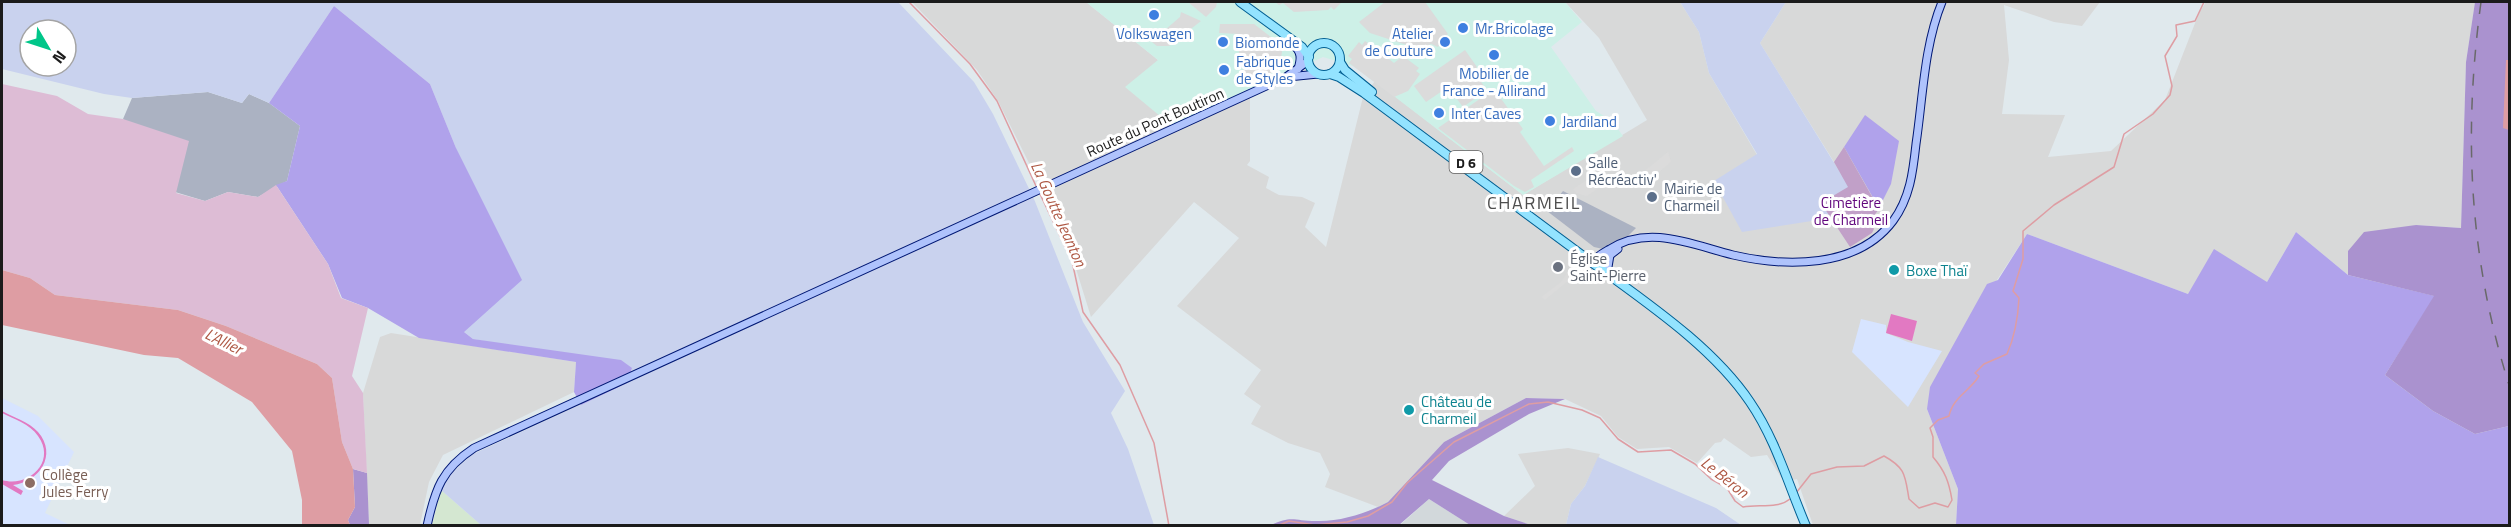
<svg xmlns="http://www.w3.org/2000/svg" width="2511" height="527" font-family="'Titillium Web',sans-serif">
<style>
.residential{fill:#d8d9d9}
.commercial{fill:#cdf0e7}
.industrial{fill:#d4e7d1}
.education{fill:#d7e4ff}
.airport{fill:#d2d8db}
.construction{fill:#abb2c2}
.farmland{fill:#c9d2ee;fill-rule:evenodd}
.grass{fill:#b0a2eb}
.forest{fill:#aa92cf}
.wetland{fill:#ddbcd5}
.cemetery{fill:#c1a0c8}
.pitch{fill:#e279c2}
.parking{fill:#dbdbdb}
.water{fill:#de9da3}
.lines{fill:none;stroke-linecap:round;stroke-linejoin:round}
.stream{stroke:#de9da3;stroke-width:1.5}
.secondary-casing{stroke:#001874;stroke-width:9}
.primary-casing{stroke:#005e92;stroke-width:10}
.secondary{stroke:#afc3fc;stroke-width:7}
.primary{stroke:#93e3ff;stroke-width:8}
.rail{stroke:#696969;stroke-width:1.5;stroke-dasharray:12 12;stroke-linecap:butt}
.shop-dot{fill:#3f7fe0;stroke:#fff;stroke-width:2}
.service-dot{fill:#5c6f8a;stroke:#fff;stroke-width:2}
.worship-dot{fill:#6b7280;stroke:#fff;stroke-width:2}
.culture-dot{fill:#0f9aa8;stroke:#fff;stroke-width:2}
.education-dot{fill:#8d6e63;stroke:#fff;stroke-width:2}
.labels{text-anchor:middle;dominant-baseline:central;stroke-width:6;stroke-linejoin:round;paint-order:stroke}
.shield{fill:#fff;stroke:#5f5f5f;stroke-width:1.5}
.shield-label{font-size:14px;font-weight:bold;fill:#1b1b1b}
.shop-label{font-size:15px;fill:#366cbe;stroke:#fff;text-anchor:start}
.street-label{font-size:15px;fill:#1b1b1b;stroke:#fff}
.service-label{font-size:15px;fill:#4e5e75;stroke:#fff;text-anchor:start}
.park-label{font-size:15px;fill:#61067d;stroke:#fff}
.worship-label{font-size:15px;fill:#5b616d;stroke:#fff;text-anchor:start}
.culture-label{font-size:15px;fill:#0d838f;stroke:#fff;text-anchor:start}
.education-label{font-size:15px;fill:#785e54;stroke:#fff;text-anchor:start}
.water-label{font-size:16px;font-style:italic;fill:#ae5844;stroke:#fff}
.quarter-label{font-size:18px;letter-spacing:1.5px;fill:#4e4e4e;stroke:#fff}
</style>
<rect width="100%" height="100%" fill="#e0e9ed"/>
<g class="residential">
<polygon points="912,2 1086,2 1158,60 1250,91 1250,161 1247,165 1269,177 1266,188 1279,195 1302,197 1315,203 1305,227 1326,247 1363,97 1375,81 1523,195 1647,120 1599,38 1565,2 1680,2 1699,32 1709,73 1757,155 1834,162 1760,43 1786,2 2100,2 2082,26 2054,22 2004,5 2009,60 2002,114 2065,115 2048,157 2111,151 2165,100 2199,13 2206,2 2475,2 2466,62 2461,228 2416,225 2348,251 2348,275 2296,232 2267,282 2188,294 2027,234 1997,280 1927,409 1958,489 1956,525 1813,525 1797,479 1784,482 1767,455 1751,457 1724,438 1721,442 1715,443 1697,463 1669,447 1637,449 1618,437 1601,416 1565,399 1526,398 1444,442 1388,502 1378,507 1325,487 1330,474 1320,453 1288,443 1251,424 1261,406 1244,394 1261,370 1177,306 1239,238 1194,202 1091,317 1077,272 1043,191 998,101 977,70"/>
<polygon points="391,333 576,362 574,392 443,455 429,482 420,525 369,524 363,393 380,337"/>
<polygon points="1568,448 1600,454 1585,486 1571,504 1566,525 1531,525 1504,516 1535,486 1518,454"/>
</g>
<polygon class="commercial" points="1086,2 1565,2 1582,22 1551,47 1596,111 1612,121 1623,136 1523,195 1356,67 1323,57 1172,126 1125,87 1158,60"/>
<polygon class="industrial" points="441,490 481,525 432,525"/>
<g class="education">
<polygon points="1861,319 1886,325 1886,333 1908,342 1942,351 1908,407 1852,352"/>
<polygon points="2,398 38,416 74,452 45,513 70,525 2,525"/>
</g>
<polygon class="airport" points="1429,499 1470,525 1399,526"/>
<g class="construction">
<polygon points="208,92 242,103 249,94 269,103 300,126 287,181 258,197 228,192 205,201 175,192 123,119 132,98"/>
<polygon points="1563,191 1636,228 1625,239 1603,249 1594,247 1547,211"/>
</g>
<g class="farmland">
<path d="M2 2H898L974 82 993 114 1034 199 1083 322 1125 391 1111 413 1128 449 1154 525H481L441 490 448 477 471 455 627 383 632 368 473 339 464 332 456 148 430 84 334 6 269 103 249 94 242 103 208 92 132 98 104 94 2 69ZM30 30H66V66H30Z"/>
<polygon points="1680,2 1786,2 1760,43 1849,187 1821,203 1831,218 1742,232 1714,181 1757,154 1709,73 1699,32"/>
<polygon points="1598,457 1716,508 1741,525 1566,525 1571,504 1585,486"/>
</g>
<g class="grass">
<polygon points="334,6 430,84 456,148 522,280 464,332 473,339 621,360 632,368 627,383 581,405 574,392 576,362 419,338 368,308 342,298 328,264 276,185 287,181 300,126 269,103"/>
<polygon points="1865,115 1899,141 1891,184 1879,208 1844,147"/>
<polygon points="2296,232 2348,275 2435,296 2385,375 2433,411 2475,434 2509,426 2509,525 1956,525 1958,489 1927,409 1930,387 1987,284 1998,280 2027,234 2188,294 2214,249 2267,282"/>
</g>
<g class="forest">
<polygon points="2475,2 2509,2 2509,426 2475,434 2433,411 2385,375 2434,296 2348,275 2348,251 2364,232 2416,225 2461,228 2466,62"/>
<path d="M1526 398 1565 399 1529 414 1449 461 1432 480 1504 516 1531 525H1470L1429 499 1399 525H1271C1292 515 1294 521 1316 521 1340 522 1367 513 1388 502L1444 442Z"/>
<polygon points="353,469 367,473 369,524 373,525 350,525 348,520 355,507"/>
</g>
<polygon class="wetland" points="2,84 57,96 88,114 123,119 189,141 176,193 205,201 228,192 258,197 276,185 328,264 341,298 368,308 352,376 363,393 367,473 353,469 342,442 332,378 317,364 226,326 178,310 55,295 30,278 2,270"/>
<polygon class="cemetery" points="1844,147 1879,209 1870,221 1874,229 1872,233 1850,247 1821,203 1848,187 1834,162"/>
<g class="pitch">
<polygon points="1891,314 1917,321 1912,341 1886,333"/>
<path d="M2 411C13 417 29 422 38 432 58 455 39 482 13 485L23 491 21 495 2 484V480C28 488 57 462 38 436 30 424 14 419 2 413Z"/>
</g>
<g class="parking">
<polygon points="1188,2 1217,2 1216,7 1206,17"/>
<polygon points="1275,2 1342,2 1334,10 1331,7 1328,10 1294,12 1283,3 1279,5"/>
<polygon points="1385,2 1425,2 1448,34 1443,38 1438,47 1431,44 1419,49 1370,33 1359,22"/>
<polygon points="1181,12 1201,21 1169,46 1157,46 1139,32 1142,28 1147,31 1151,30 1158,36 1180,17"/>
<polygon points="1220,24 1254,24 1283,46 1279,69 1250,84 1243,83 1244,60 1239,59 1239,34 1219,33"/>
<polygon points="1365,41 1394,63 1403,56 1419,68 1416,71 1420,74 1408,91 1394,97 1349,63 1352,59 1348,56 1359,42 1362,45"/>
<polygon points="1465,50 1477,67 1473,71 1487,90 1463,107 1448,87 1426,102 1414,86"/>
<polygon points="1494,89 1523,129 1520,132 1544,166 1572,147 1574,151 1531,180 1534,187 1525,192 1514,186 1438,128"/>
<polygon points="1668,152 1671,162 1649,180 1642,173"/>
<polygon points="1602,170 1608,174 1608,182 1587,196 1576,193 1573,189"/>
<polygon points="1574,256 1584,262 1582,265 1584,268 1545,300 1541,297 1561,282 1570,268 1567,264"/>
</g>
<g class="water">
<polygon points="2506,60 2510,60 2509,130 2503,128"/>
<polygon points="2,270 30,278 55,295 178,310 226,326 317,364 332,378 342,442 353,469 355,507 348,520 350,525 302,525 302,500 292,451 252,402 178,358 144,355 2,325"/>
</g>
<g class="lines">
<g class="stream">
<polyline points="909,2 970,64 997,101 1036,186"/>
<polyline points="1040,194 1072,261 1083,312 1120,365 1154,443 1169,526"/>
<path d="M1796 493 1811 474 1837 467 1864 466 1884 456C1906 468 1905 476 1909 499L1919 508 1935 503 1948 507 1952 500C1949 482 1945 471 1933 457V437L1930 428 1938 420 1949 416C1953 397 1970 391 1979 376L1975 373 1984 364 2007 354C2015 336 2018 318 2019 298L2013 291 2023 259V231L2054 205 2114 167 2124 134 2153 114 2170 95 2172 86 2165 56 2177 36 2176 25 2195 21 2204 2"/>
<path d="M1277 526 1289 521 1315 525 1347 522 1368 516 1392 502 1407 483 1454 442 1529 404 1548 402 1582 410 1600 418 1618 439 1638 452 1671 450 1695 464 1711 479 1727 488 1735 501 1743 507C1758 504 1778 509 1790 499"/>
</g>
<defs>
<g id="secondary">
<path d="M1293 45C1302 52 1301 59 1298 69"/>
<polyline points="1288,77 1318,74"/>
<polyline points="1593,259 1601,262 1618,249"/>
<path d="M1593 264C1596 256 1603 253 1610 249 1649 224 1693 245 1733 255 1785 267 1857 269 1893 221 1910 198 1913 172 1916 144 1923 97 1924 46 1942 2"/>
<polyline points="1608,267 1610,255"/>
<path d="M427 526C435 489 442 469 474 448L1286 77 1308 61"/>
</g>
<g id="primary">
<polyline points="1240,2 1302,47 1309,57"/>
<circle cx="1324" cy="59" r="16"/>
<polyline points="1340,62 1345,70 1372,92"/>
<path d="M1330 74 1339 77 1364 93C1441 150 1518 207 1594 264 1647 303 1713 347 1750 402 1776 440 1788 484 1806 526"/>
</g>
</defs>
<use href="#secondary" class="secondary-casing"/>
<use href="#primary" class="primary-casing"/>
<use href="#secondary" class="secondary"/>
<use href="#primary" class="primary"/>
<path class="rail" d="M2481 2C2463 135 2469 259 2510 388"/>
</g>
<g class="shop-dot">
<circle cx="1154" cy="15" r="6"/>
<circle cx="1463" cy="28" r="6"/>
<circle cx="1223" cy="42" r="6"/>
<circle cx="1445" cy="42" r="6"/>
<circle cx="1494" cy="55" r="6"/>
<circle cx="1224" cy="70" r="6"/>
<circle cx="1439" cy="113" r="6"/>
<circle cx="1550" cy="121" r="6"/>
</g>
<g class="service-dot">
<circle cx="1576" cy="171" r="6"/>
<circle cx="1652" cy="197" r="6"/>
</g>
<circle class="worship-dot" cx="1558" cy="267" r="6"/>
<g class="culture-dot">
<circle cx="1894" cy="270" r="6"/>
<circle cx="1409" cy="410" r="6"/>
</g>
<circle class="education-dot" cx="30" cy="483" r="6"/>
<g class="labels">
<rect class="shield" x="1449.5" y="151" width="33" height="22" rx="4.5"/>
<g class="shield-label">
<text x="1466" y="162">D 6</text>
</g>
<g class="shop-label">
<text x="1475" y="28">Mr.Bricolage</text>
<text x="1154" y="33" text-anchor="middle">Volkswagen</text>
<text x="1433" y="33" text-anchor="end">Atelier<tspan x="1433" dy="17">de Couture</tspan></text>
<text x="1235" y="42">Biomonde</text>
<text x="1236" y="61">Fabrique<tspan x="1236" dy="17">de Styles</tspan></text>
<text x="1494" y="73" text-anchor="middle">Mobilier de<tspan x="1494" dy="17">France - Allirand</tspan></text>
<text x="1451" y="113">Inter Caves</text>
<text x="1562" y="121">Jardiland</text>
</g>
<g class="street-label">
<text transform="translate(1155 122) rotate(-24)">Route du Pont Boutiron</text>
</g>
<g class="service-label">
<text x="1588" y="162">Salle<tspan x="1588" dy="17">Récréactiv'</tspan></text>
<text x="1664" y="188">Mairie de<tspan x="1664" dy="17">Charmeil</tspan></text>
</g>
<g class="park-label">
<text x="1851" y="202">Cimetière<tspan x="1851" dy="17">de Charmeil</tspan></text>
</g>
<g class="worship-label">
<text x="1570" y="258">Église<tspan x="1570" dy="17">Saint-Pierre</tspan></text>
</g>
<g class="culture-label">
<text x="1906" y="270">Boxe Thaï</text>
<text x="1421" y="401">Château de<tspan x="1421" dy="17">Charmeil</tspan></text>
</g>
<g class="education-label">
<text x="42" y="474">Collège<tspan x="42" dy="17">Jules Ferry</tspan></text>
</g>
<g class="water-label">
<text transform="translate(1059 214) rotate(66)">La Goutte Jeanton</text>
<text transform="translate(224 341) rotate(26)">L'Allier</text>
<text transform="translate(1725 477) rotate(38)">Le Béron</text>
</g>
<g class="quarter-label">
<text x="1534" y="202">CHARMEIL</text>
</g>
</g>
<rect width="2511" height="527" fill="none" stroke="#1b1b1b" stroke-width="6"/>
<g transform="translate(48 48) rotate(129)"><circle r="28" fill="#ffffff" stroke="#a4a4a4" stroke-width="1.5"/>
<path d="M0-4.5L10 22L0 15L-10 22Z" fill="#00c689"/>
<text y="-9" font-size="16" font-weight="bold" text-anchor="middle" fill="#1b1b1b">N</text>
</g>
</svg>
